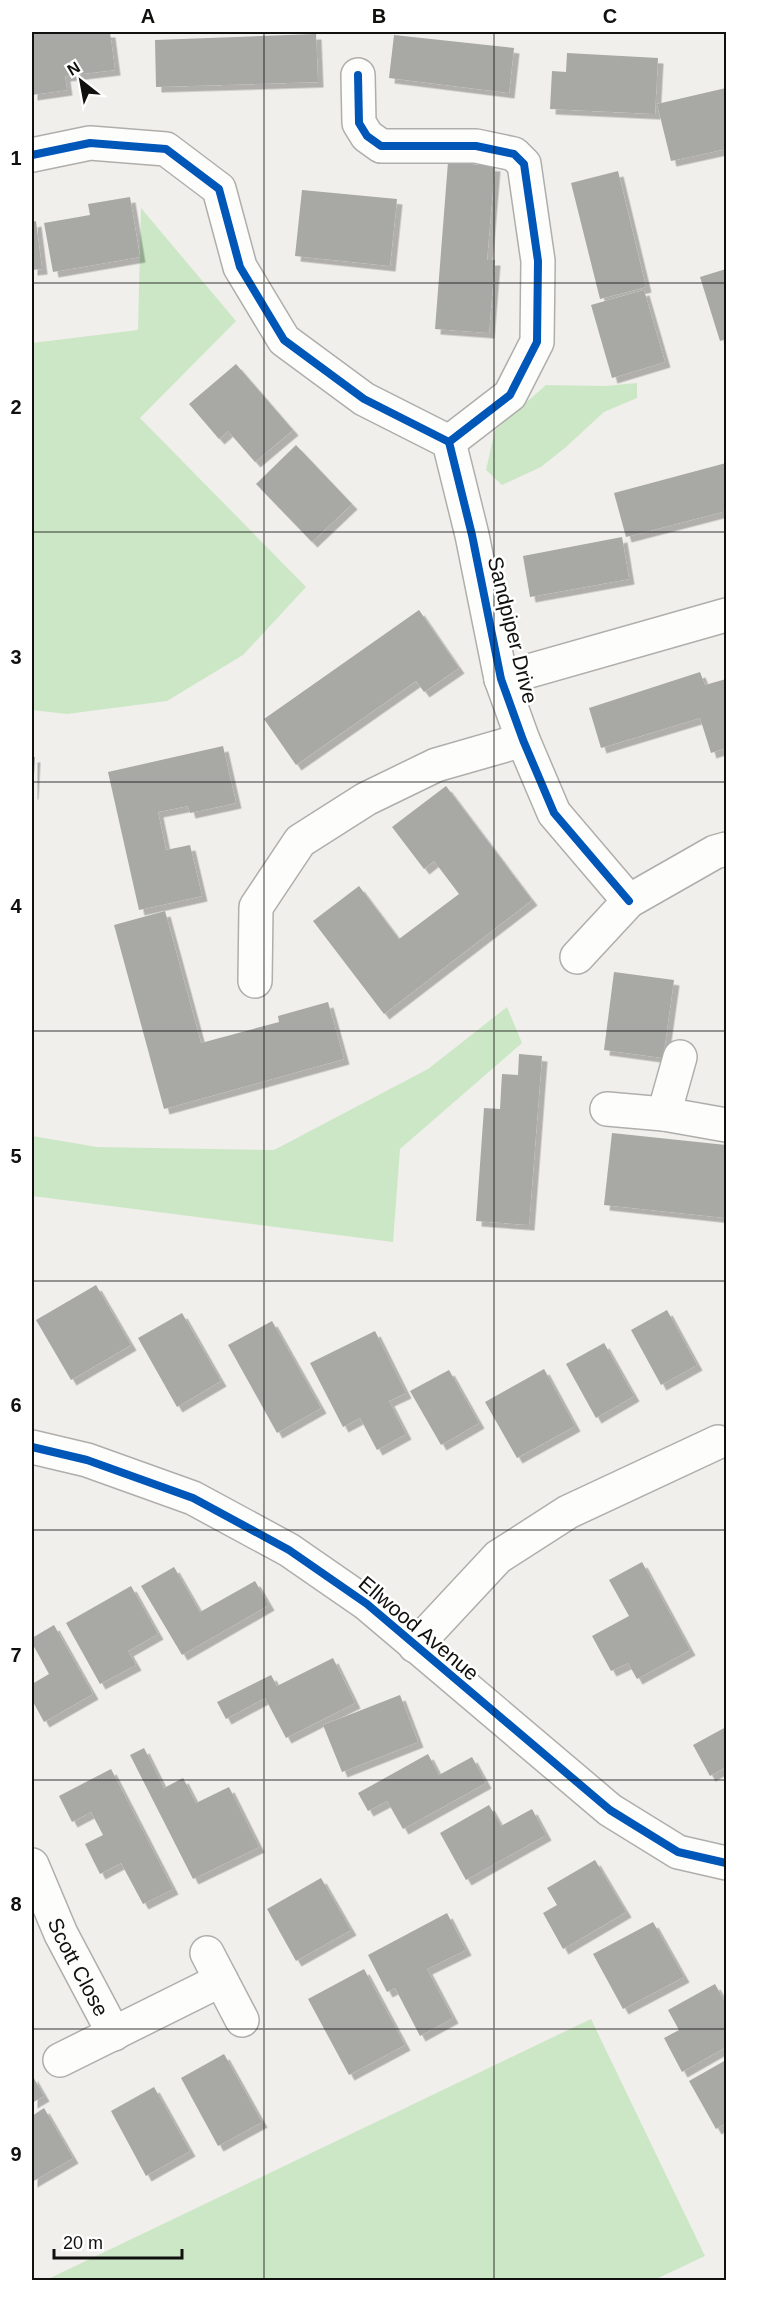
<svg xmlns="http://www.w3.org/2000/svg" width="758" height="2312" font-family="Helvetica,sans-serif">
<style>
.green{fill:#cce7c6}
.building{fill:#a8a8a5;filter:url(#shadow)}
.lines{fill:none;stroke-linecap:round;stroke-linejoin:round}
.street-casing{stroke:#afaeab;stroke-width:36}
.street{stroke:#fdfdfc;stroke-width:33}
.cycleway-casing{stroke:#fff;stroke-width:11}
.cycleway{stroke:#0057b8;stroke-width:8}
.grid{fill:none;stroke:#10100e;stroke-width:1.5;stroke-opacity:0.55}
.labels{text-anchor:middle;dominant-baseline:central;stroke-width:5;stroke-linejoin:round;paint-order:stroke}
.street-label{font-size:21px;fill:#10100e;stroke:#fff}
.neatline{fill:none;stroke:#10100e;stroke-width:2}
.grid-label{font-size:20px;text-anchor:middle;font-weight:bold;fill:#10100e}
</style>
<defs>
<filter id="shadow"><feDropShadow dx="5.5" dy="5.5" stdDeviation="0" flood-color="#0004"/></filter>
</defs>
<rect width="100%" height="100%" fill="#f0efeb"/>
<g class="green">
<polygon points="141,208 236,321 140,418 306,587 243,655 167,701 67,714 32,710 32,343 138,330"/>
<polygon points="637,383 637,398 604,412 566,447 541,467 502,485 486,470 495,430 546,385 606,386"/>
<polygon points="507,1007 522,1043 400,1149 393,1242 32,1196 32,1136 97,1147 274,1150 428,1069"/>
<polygon points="591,2019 705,2256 654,2280 46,2280"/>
</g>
<g class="building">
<polygon points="32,32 110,32 115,70 65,76 67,90 32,95"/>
<polygon points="316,34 318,82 156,87 155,40"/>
<polygon points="394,35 514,48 509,93 389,78"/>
<polygon points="567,53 658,58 655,114 550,109 552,71 566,72"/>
<polygon points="726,88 726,149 671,161 657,104"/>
<polygon points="448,162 495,166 487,260 495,260 489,333 435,329"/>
<polygon points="618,171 646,287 600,299 571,183"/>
<polygon points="302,190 397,199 390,266 295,256"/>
<polygon points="130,197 140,257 53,272 44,223 90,215 88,204"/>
<polygon points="36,221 42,269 32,270 32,222"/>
<polygon points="726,269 726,339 720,341 700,277"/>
<polygon points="644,290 665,362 612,378 591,305"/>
<polygon points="236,364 293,430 255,462 228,431 219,439 189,404"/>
<polygon points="296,445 352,504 312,542 256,484"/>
<polygon points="726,463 726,511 626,537 614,493"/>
<polygon points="622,537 629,579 530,597 523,556"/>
<polygon points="419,610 459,668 424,692 416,681 296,765 264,719"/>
<polygon points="700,672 705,685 726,679 726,748 711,753 700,718 601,748 589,708"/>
<polygon points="223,746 236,803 190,813 188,806 158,812 166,850 190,845 202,896 139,910 108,772"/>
<polygon points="32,757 35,757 33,794 32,794"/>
<polygon points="446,786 532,900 384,1014 313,921 359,886 399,939 459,894 434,861 424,869 392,827"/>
<polygon points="165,911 201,1043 279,1022 278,1016 328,1002 344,1059 164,1109 114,925"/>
<polygon points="614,972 674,980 663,1058 604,1050"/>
<polygon points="519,1054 542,1056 529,1225 476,1221 484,1108 500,1109 502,1074 518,1075"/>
<polygon points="612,1133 726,1145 726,1218 604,1205"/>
<polygon points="96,1285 131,1345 71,1380 36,1320"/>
<polygon points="667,1310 697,1365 661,1385 631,1330"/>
<polygon points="182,1313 221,1381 177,1407 138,1338"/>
<polygon points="272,1321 321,1408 277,1433 228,1345"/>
<polygon points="375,1331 406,1393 389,1401 406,1434 377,1450 360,1418 343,1427 310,1363"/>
<polygon points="604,1343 634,1396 596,1418 566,1364"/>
<polygon points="544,1369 575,1426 517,1458 485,1402"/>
<polygon points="449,1370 479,1423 441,1445 410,1391"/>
<polygon points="642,1562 690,1650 637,1679 628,1663 611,1671 592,1636 629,1616 609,1580"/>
<polygon points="174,1567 200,1612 255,1581 269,1605 182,1655 141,1586"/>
<polygon points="131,1586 158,1634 128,1651 136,1665 100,1684 66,1623"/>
<polygon points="54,1625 93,1694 44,1722 32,1700 32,1684 49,1674 32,1643 32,1638"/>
<polygon points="333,1658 355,1703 286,1738 265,1698 226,1719 217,1702 271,1675 277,1686"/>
<polygon points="400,1695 418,1742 342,1772 323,1725"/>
<polygon points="726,1727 726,1767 710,1776 693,1745"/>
<polygon points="144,1748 164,1788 183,1778 196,1803 229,1787 259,1847 193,1879 130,1755"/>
<polygon points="428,1754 439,1775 472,1757 486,1783 403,1829 387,1801 368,1811 358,1793"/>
<polygon points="111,1769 173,1889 143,1904 121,1863 100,1874 85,1844 103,1835 91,1812 72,1822 59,1796"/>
<polygon points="489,1805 501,1826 532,1809 546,1835 466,1880 440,1833"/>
<polygon points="595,1860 626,1912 563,1949 543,1913 557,1905 547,1888"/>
<polygon points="321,1878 351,1930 296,1961 267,1909"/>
<polygon points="447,1913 466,1950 427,1969 453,2018 420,2036 395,1988 387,1992 368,1955"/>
<polygon points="653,1922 684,1977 623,2009 593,1954"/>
<polygon points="364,1969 405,2045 349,2075 308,1999"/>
<polygon points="715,1984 726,2004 726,2047 682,2072 664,2038 679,2030 668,2010"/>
<polygon points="224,2054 262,2122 218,2146 181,2078"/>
<polygon points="726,2060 726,2123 716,2129 689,2081"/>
<polygon points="32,2075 44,2096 32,2103"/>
<polygon points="154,2087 190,2151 146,2176 111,2111"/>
<polygon points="44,2108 73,2158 32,2182 32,2116"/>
</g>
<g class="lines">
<defs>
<g id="street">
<polyline points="358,75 359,123 367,136 381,146 476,146 514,154 524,164 538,261 537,342 510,395 449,442 472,535 501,679 523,740 554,813 629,901"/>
<polyline points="32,155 90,143 166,149 219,189 240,267 284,340 364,399 449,442"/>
<polyline points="501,679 726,615"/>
<polyline points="577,957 629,901 715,852 726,849"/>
<polyline points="255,981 256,907 300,841 366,799 436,765 523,740"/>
<polyline points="607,1109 664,1114 680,1057"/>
<polyline points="664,1114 726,1125"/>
<polyline points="32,1447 87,1460 193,1498 289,1550 367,1604 610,1810 678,1852 726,1863"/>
<polyline points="415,1646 498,1557 568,1512 718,1442"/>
<path id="s1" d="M32 1865 61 1934 114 2034"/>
<polyline points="207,1953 242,2020"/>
<polyline points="60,2060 221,1980"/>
</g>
</defs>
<use href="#street" class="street-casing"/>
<use href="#street" class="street"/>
<defs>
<g id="cycleway">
<polyline points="358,75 359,123 367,136 381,146 476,146 514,154 524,164 538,261 537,342 510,395 449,442 472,535 501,679 523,740 554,813 629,901"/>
<polyline points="32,155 90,143 166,149 219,189 240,267 284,340 364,399 449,442"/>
<polyline points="32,1447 87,1460 193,1498 289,1550 367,1604 610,1810 678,1852 726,1863"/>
</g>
</defs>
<use href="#cycleway" class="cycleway-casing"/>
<use href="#cycleway" class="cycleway"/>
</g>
<path class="grid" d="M264 32V2280M494 32V2280M32 283H726M32 532H726M32 782H726M32 1031H726M32 1281H726M32 1530H726M32 1780H726M32 2029H726"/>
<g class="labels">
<g class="street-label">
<text transform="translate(513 630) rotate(76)">Sandpiper Drive</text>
<text transform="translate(419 1628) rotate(40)">Ellwood Avenue</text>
<text stroke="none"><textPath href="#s1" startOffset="112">Scott Close</textPath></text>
</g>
</g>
<rect width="758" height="2312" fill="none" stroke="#ffffff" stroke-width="66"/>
<g transform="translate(81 81) rotate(329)" stroke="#ffffff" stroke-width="4.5" paint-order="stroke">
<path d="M0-4.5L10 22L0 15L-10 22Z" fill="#10100e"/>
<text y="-9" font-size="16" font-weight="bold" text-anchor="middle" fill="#10100e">N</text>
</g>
<path d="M54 2249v9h128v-9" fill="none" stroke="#10100e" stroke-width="3"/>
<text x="63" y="2249" font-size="18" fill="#10100e" stroke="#ffffff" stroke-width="4.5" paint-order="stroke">20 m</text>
<rect x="33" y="33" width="692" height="2246" class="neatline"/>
<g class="grid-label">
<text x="148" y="23">A</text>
<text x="379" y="23">B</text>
<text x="610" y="23">C</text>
<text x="16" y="165">1</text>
<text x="16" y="414">2</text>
<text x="16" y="664">3</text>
<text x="16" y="913">4</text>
<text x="16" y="1163">5</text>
<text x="16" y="1412">6</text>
<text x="16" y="1662">7</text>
<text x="16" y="1911">8</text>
<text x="16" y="2161">9</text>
</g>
</svg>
